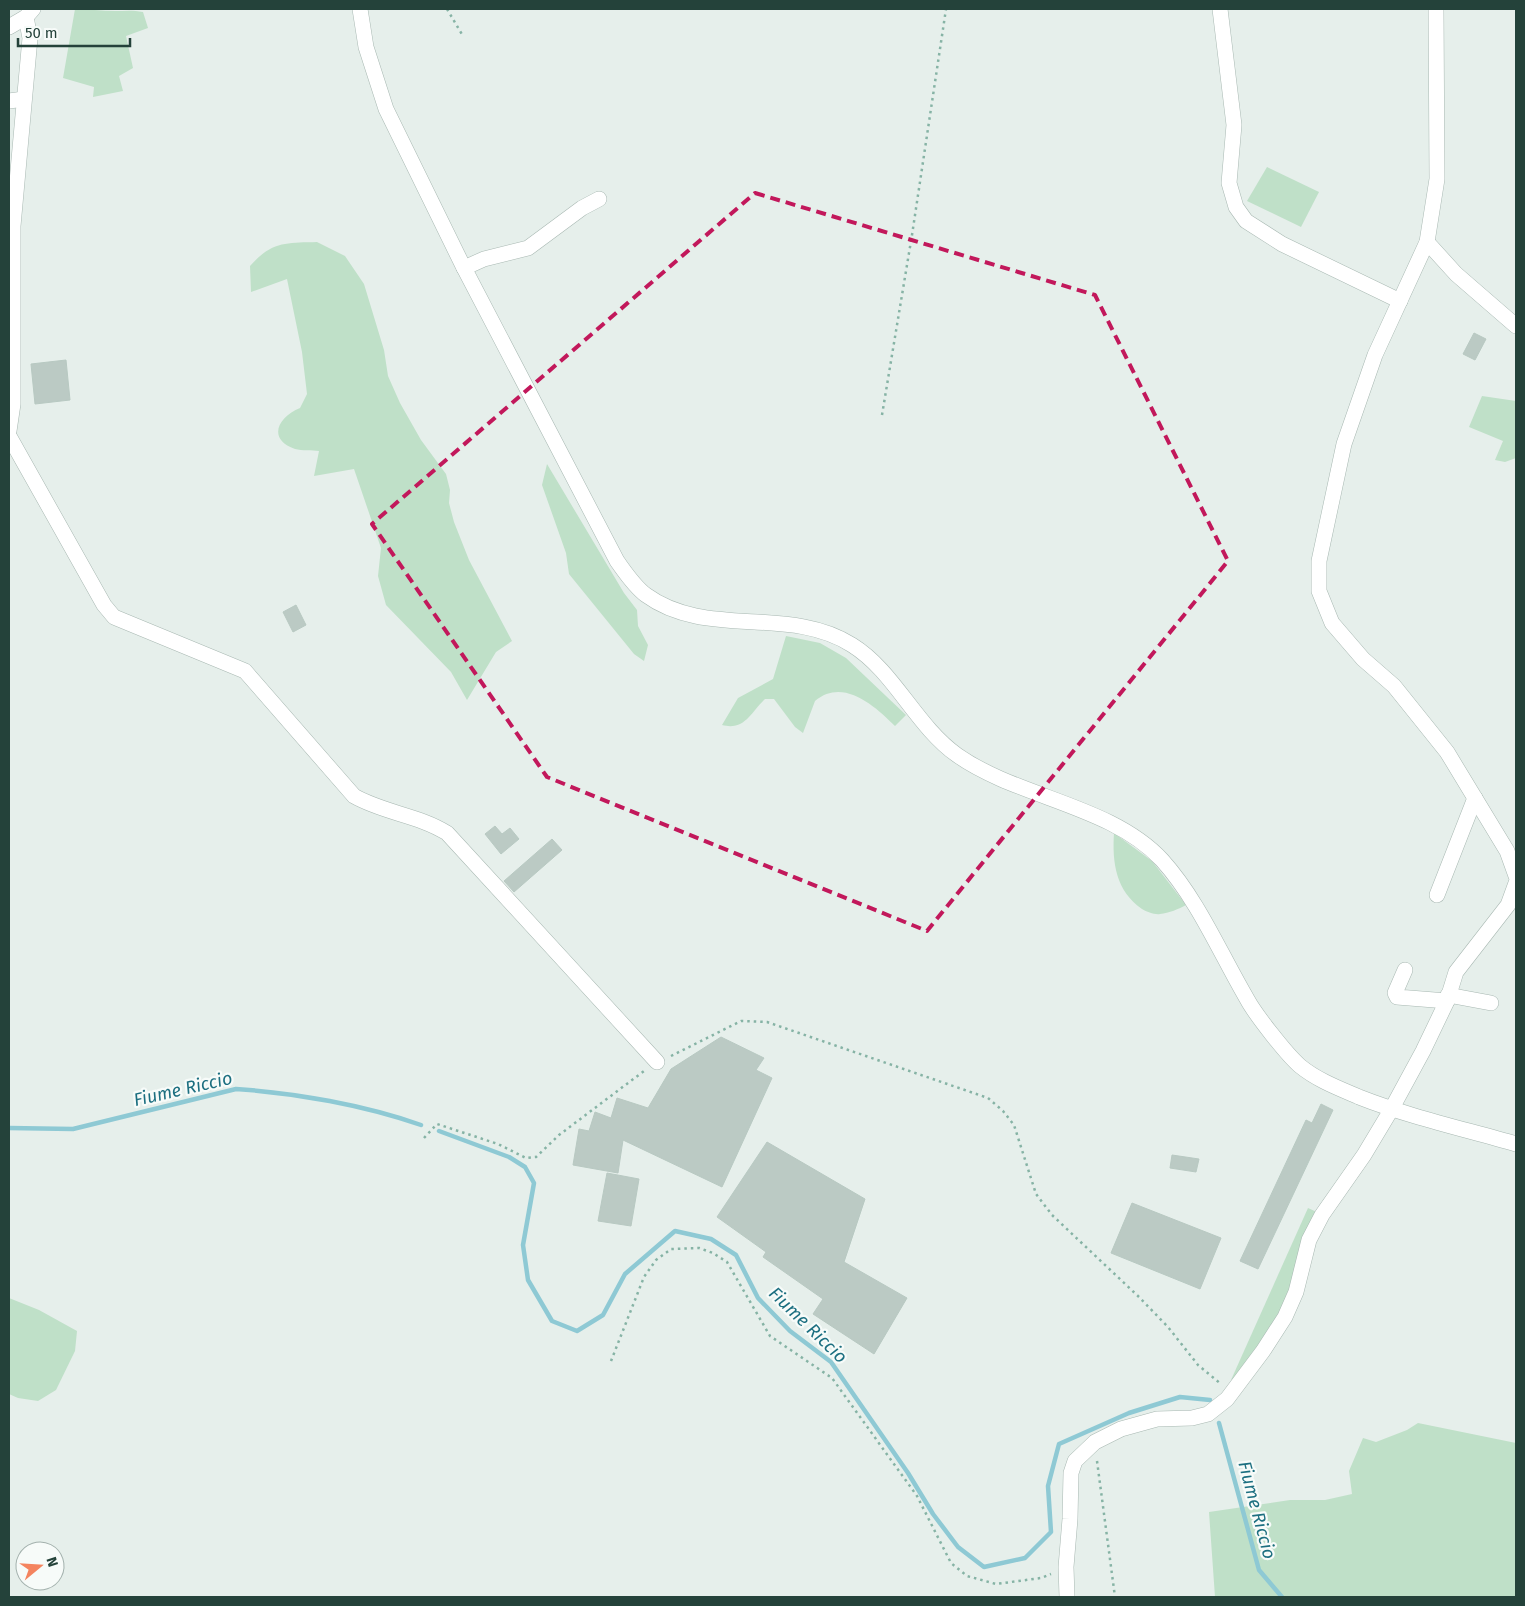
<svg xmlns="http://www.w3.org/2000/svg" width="1525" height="1606" font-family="'Fira Sans',sans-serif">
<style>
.green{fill:#bfe0c8}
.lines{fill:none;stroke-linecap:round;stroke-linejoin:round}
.stream{stroke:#8ec9d4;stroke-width:4.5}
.building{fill:#bbcac4;stroke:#b8c9c2}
.minor-casing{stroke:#a8b8b2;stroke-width:16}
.path{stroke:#86b3a5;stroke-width:2.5;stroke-dasharray:2.5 4;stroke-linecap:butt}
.minor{stroke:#fff;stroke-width:15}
.marked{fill:none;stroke:#c2185b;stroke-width:4;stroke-dasharray:10 6;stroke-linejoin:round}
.labels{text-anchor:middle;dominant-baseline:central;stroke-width:4.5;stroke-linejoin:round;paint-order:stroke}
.water-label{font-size:18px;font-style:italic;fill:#1c6f80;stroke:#f7fbf9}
</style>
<rect width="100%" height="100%" fill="#e6efeb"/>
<g class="green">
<path d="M75 9C88 9 102 11 115 11 125 11 133 10 143 12L148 28 126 36 133 68 119 76 123 91 93 97 94 87 63 78Z"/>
<polygon points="1267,167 1319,192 1301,227 1247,201"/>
<path d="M317 242 345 256 364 284 384 350 388 376 400 403 421 440 446 474 450 490 449 503 454 522 469 560 512 641 496 652 467 700 451 672 386 605 378 576 381 548 354 469 314 476 319 451C312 450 302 451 295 449 266 439 279 416 300 408L307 394 302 352 287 279 251 292 250 266C272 241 286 243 317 242Z"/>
<polygon points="1482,396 1516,401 1516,458 1505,462 1495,460 1503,441 1469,427"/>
<polygon points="547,464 624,593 637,610 638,626 648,645 644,661 634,654 569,574 566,553 542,485"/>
<path d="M786 636 820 643 846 658 906 715 895 726C875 706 843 677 815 701L803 733 795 727 774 699H765C751 712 745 731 722 725L738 698 773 679Z"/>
<path d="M1114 833 1152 861 1186 905C1179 909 1169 913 1160 914 1155 915 1147 912 1142 909 1116 891 1112 863 1114 833Z"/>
<polygon points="1308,1208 1319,1213 1286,1314 1243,1371 1231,1380"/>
<polygon points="9,1298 39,1310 77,1331 75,1351 56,1390 38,1401 18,1398 9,1394"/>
<polygon points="1418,1423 1516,1443 1516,1597 1215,1597 1209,1512 1290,1500 1325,1500 1352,1494 1349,1471 1363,1438 1376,1442 1407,1430"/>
</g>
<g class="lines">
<g class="stream">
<path d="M9 1128 73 1129 236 1089C296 1093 364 1105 421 1125"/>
<polyline points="439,1131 509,1157 525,1167 534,1183 523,1245 528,1280 552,1321 577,1331 603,1315 625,1274 675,1231 711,1239 736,1255 758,1298 790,1331 831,1362 908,1473 933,1514 958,1547 984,1567 1025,1558 1051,1532 1048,1486 1059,1444 1129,1413 1180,1397 1210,1400"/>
<polyline points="1219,1423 1259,1570 1282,1597"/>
</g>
</g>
<g class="building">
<polygon points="1474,333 1486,339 1475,360 1463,354"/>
<polygon points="66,360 70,400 35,404 31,364"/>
<polygon points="296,605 306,625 293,632 283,612"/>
<polygon points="495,826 502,834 510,828 519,839 501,854 485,834"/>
<polygon points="552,839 562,850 514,892 504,881"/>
<polygon points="721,1037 764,1058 756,1070 772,1078 722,1187 623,1140 618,1173 573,1165 579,1129 589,1131 595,1112 611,1118 617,1098 648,1108 671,1069"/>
<polygon points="1321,1104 1333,1110 1258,1269 1240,1261 1306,1120 1312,1123"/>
<polygon points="767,1142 865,1199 844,1262 907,1298 874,1354 813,1314 823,1299 763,1257 766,1252 717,1217"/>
<polygon points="1172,1155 1199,1159 1196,1172 1170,1168"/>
<polygon points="607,1173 639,1179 631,1226 598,1221"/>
<polygon points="1132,1203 1221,1238 1200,1289 1111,1253"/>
</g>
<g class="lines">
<defs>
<g id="minor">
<path d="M360 9 366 47 386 109 462 264 617 561C625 572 634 586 646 595 706 639 790 605 852 645 894 671 916 726 957 755 1018 798 1111 805 1162 860 1198 900 1220 953 1247 999 1255 1014 1287 1055 1300 1066 1317 1080 1338 1088 1359 1097 1410 1117 1464 1129 1516 1144"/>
<polyline points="1220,9 1234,125 1229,183 1236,207 1246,221 1282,244 1400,301"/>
<polyline points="1436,9 1437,179 1427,242 1375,355 1344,444 1319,561 1319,591 1332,623 1363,659 1394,686 1447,752 1507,851 1516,876"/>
<polyline points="9,27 26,17 33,9"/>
<polyline points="9,101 24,99"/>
<polyline points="1427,242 1456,274 1516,326"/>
<polyline points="464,268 484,259 528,248 582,208 599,199"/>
<polyline points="9,431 13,404 13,226 30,38 26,17"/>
<path d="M9 436 104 605 114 617 245 671 354 796C384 813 418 815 447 833L657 1062"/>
<polyline points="1437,895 1475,798"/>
<polyline points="1405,970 1395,993 1397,997 1447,1001"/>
<polyline points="1448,995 1491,1003"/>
<polyline points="1067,1597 1066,1567 1070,1519 1071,1473 1075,1461 1095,1442 1121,1429 1157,1419 1192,1418 1208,1414 1227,1399 1263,1351 1285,1317 1296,1292 1309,1240 1322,1215 1364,1155 1391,1110 1423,1051 1447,1001 1456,972 1508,905 1516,883"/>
</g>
</defs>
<use href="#minor" class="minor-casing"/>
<g class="path">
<polyline points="447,9 463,36"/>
<polyline points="882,415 912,235 946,9"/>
<polyline points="671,1056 741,1021 767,1022 988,1098 1003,1111 1014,1125 1036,1194 1052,1215 1139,1297 1168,1327 1198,1365 1221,1384"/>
<polyline points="424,1138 437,1124 498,1144 526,1158 536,1157 559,1135 644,1071"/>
<polyline points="611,1361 644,1277 656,1260 671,1249 699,1248 713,1253 727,1262 770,1336 832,1378 917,1496 951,1563 967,1576 996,1584 1041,1578 1051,1574"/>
<polyline points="1097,1461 1115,1597"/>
</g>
<use href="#minor" class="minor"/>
</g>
<path class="marked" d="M755 193 1095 295 1228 561 927 931 547 777 372 524Z"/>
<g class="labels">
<g class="water-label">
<text transform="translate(183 1089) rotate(-13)">Fiume Riccio</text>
<text transform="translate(808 1325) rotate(44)">Fiume Riccio</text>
<text transform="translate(1257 1510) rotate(75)">Fiume Riccio</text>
</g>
</g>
<rect width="1525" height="1606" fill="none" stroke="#24423a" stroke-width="20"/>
<g transform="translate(40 1566) rotate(72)"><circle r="24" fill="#f7fbf9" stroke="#a3b1ad"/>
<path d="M0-4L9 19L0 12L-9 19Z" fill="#f4845f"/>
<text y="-8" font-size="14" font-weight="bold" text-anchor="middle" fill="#24423a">N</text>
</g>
<path d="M18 38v8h112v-8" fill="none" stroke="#24423a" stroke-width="2.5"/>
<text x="25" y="38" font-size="15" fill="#24423a" stroke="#f7fbf9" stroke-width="4" paint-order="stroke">50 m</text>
</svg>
